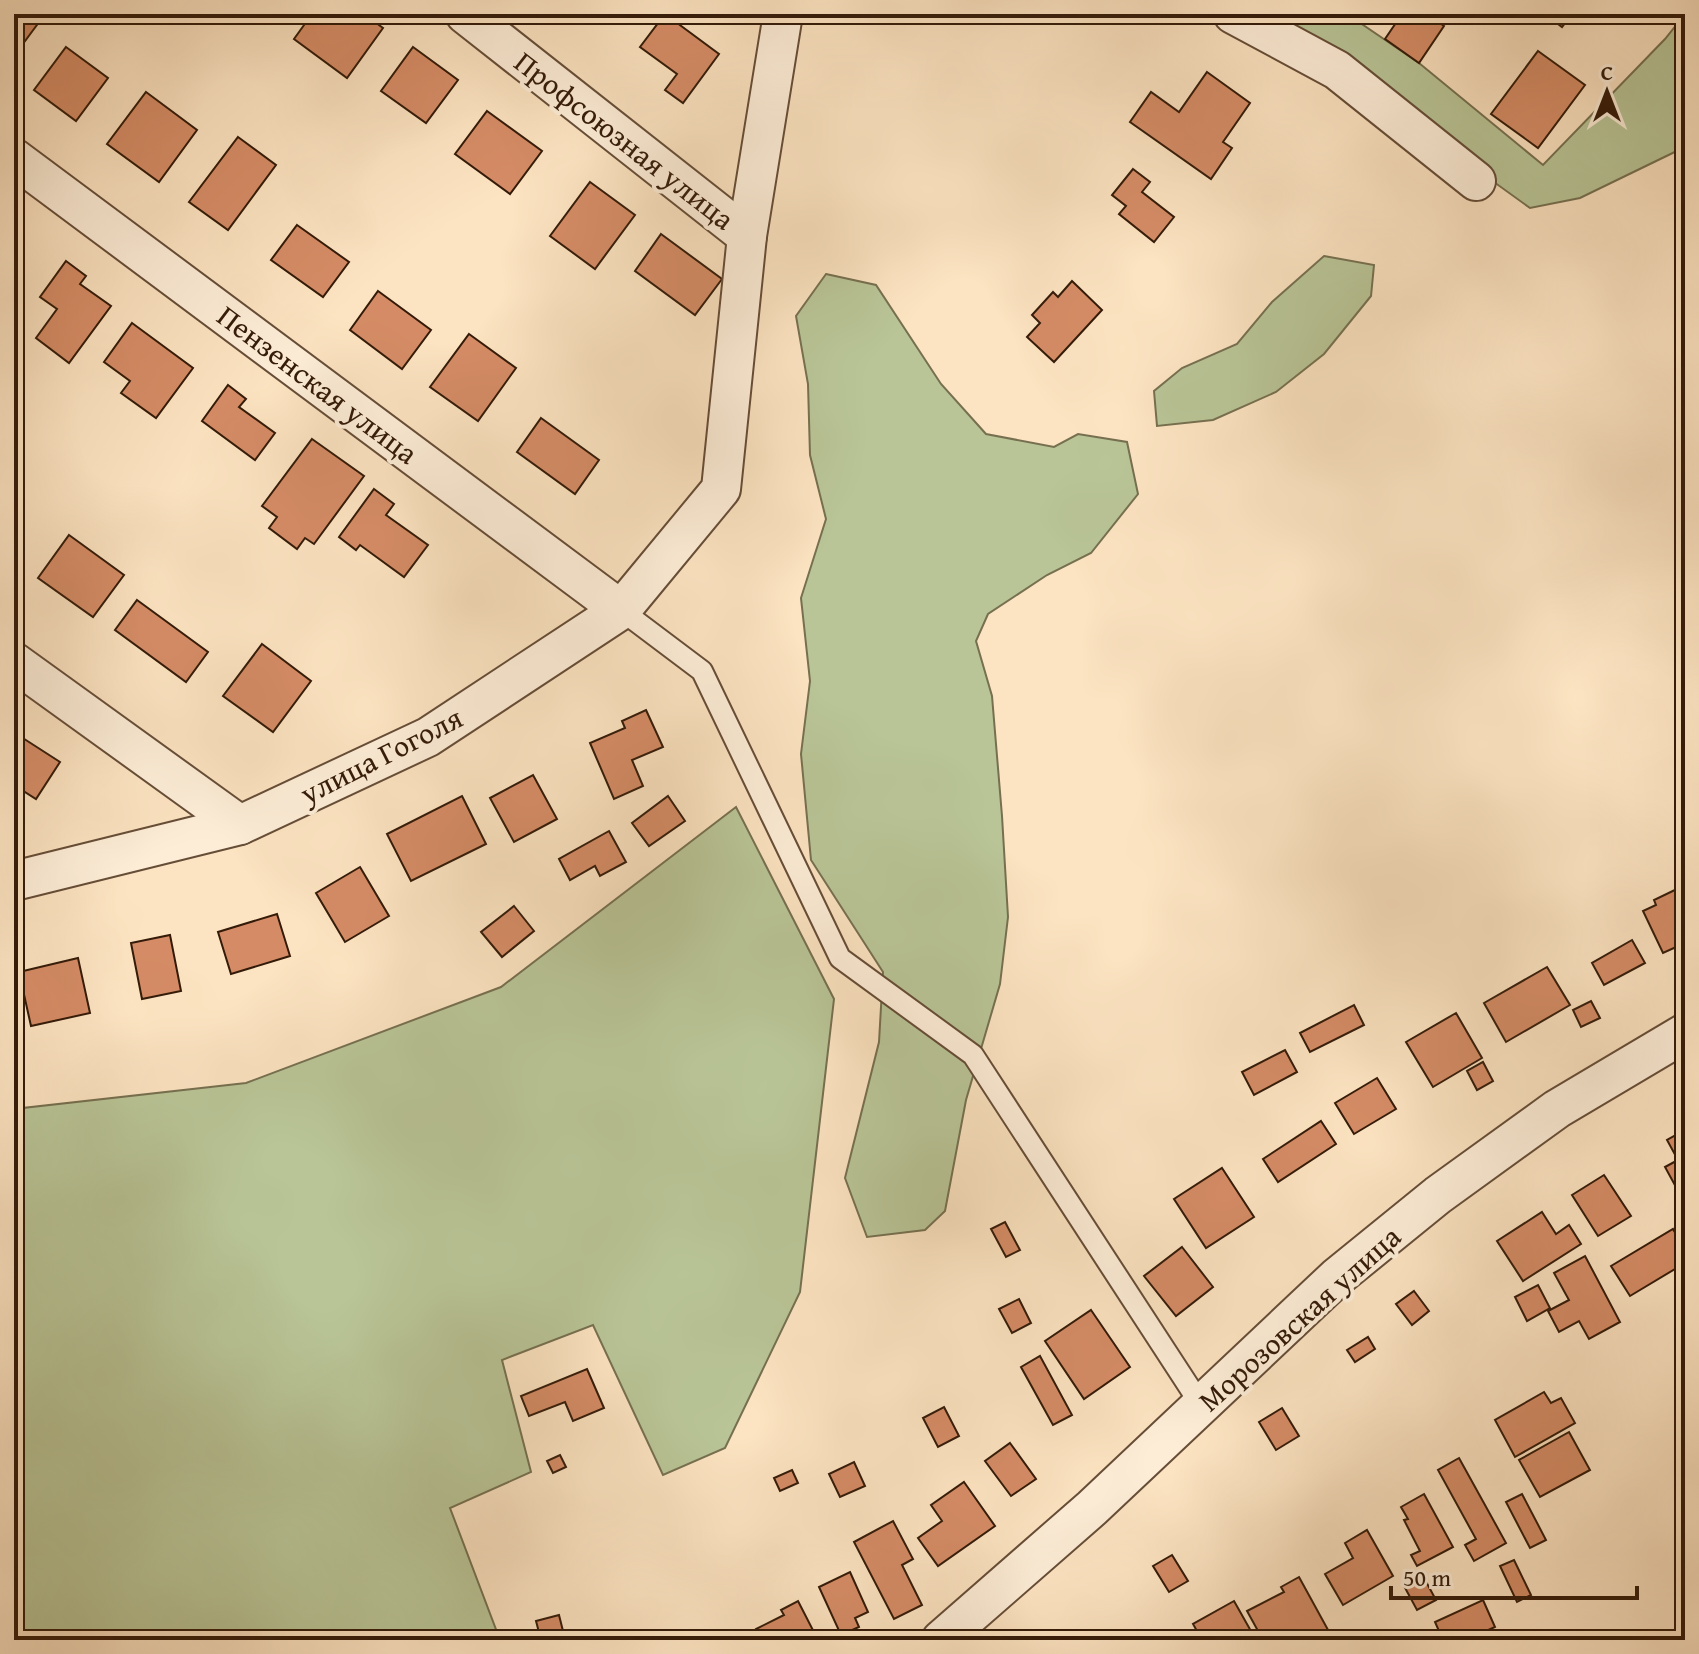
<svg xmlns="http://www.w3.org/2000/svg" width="1699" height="1654" font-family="'Gentium Book Plus',serif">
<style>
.green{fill:#b9c597;stroke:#767050;stroke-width:2}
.building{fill:#d58c66;stroke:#341b09;stroke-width:2}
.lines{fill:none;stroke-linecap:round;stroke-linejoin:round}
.lane-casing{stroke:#664d37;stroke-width:24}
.street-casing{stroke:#664d37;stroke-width:42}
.lane{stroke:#fdedd7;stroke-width:20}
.street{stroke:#fdedd7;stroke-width:38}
.labels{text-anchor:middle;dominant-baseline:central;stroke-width:8;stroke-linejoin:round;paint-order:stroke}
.street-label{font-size:30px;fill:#341b09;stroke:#fdedd7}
</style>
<rect width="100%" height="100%" fill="#fce3c1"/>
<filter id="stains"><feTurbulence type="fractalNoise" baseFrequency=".0025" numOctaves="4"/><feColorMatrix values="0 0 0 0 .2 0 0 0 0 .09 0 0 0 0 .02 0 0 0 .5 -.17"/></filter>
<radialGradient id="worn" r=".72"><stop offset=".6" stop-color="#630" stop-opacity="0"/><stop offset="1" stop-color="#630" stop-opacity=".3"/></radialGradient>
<g class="green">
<polygon points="1251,14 1347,14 1419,63 1543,165 1665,39 1685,14 1685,147 1580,198 1530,208 1358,84"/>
<polygon points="1324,256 1374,265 1371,296 1324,354 1276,392 1213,420 1157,426 1154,391 1182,368 1237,344 1272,302"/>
<polygon points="826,274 876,285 941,384 986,434 1054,447 1078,434 1127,442 1138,494 1091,553 1047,575 988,614 976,641 992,696 1002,816 1008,917 1000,984 966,1100 945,1211 925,1230 867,1237 845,1178 879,1042 883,972 811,860 801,754 810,681 801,598 826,519 810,455 808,384 796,316"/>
<polygon points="736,807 834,999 800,1292 725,1448 663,1475 593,1325 502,1360 531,1472 450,1508 500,1640 14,1640 14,1109 246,1083 501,987"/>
</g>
<g class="building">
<polygon points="14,14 45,14 14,56"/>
<polygon points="312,14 364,14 383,28 347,78 294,39"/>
<polygon points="665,14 719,54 683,103 665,90 677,74 640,47"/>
<polygon points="1402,14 1427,14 1444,26 1419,63 1385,39"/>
<polygon points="1545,14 1572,14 1562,27"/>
<polygon points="66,47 108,78 76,121 34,90"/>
<polygon points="413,47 458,80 426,123 381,91"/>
<polygon points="1538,51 1585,85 1538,148 1491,114"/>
<polygon points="1207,72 1250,103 1223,142 1232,148 1211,179 1130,122 1151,92 1179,112"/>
<polygon points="146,92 197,130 159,182 107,144"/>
<polygon points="487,111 542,151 510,194 455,154"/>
<polygon points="238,137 276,165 228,230 189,202"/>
<polygon points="1133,169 1150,182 1142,192 1174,217 1154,242 1119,214 1126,206 1112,195"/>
<polygon points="590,182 635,215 595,269 550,236"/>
<polygon points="297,225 349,262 323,297 271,260"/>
<polygon points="661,234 722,279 695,315 635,271"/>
<polygon points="66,261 86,276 80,284 111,306 69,363 36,338 57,309 40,297"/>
<polygon points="1072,281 1102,310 1054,362 1027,337 1040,323 1032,315 1053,292 1058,297"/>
<polygon points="378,291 431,330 402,369 350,330"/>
<polygon points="132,323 193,368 156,418 121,393 130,381 104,362"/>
<polygon points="469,334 516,368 478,421 430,387"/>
<polygon points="228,385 246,399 239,407 275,433 255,460 202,421"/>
<polygon points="541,418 599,460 575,494 517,452"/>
<polygon points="312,439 364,476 314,544 305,538 297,549 269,528 277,517 262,506"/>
<polygon points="374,489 394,504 386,515 428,545 404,577 360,545 356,550 339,537"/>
<polygon points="69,535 124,575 93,617 38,578"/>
<polygon points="137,600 208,652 186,682 115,630"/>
<polygon points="262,644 311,681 273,732 223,696"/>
<polygon points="646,710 663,747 632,760 643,786 614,799 590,743 625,728 622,721"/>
<polygon points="15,733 60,762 36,799 14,785"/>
<polygon points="533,775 557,819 514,842 490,798"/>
<polygon points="462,796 486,844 411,881 387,834"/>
<polygon points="668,796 685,821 649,846 632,823"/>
<polygon points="609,831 626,862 600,876 595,866 570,880 559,859"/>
<polygon points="360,867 389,916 345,942 316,893"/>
<polygon points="1685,879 1685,943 1663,953 1643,911 1656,905 1654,900 1679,888 1676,883"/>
<polygon points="514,906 534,931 502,957 481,932"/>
<polygon points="277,914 290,956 231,974 218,932"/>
<polygon points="170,935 181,991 142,999 131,943"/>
<polygon points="1632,940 1645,963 1604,985 1592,963"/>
<polygon points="78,958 90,1013 31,1026 19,972"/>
<polygon points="1547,967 1570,1005 1506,1042 1484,1003"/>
<polygon points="1591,1001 1600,1018 1581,1027 1573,1010"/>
<polygon points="1354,1005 1364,1025 1310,1052 1300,1033"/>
<polygon points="1456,1013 1482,1058 1433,1087 1406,1042"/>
<polygon points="1285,1050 1297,1072 1254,1095 1242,1072"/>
<polygon points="1483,1062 1493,1081 1477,1090 1467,1071"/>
<polygon points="1377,1078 1396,1109 1354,1134 1335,1103"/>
<polygon points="1321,1121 1336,1144 1278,1182 1263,1159"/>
<polygon points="1685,1130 1685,1185 1677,1189 1665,1167 1678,1160 1667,1140"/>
<polygon points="1222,1168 1254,1217 1206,1248 1174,1199"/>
<polygon points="1604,1175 1631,1216 1598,1236 1572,1195"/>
<polygon points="1542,1212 1556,1234 1569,1225 1581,1244 1523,1281 1497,1241"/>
<polygon points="1005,1222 1020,1250 1006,1257 991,1229"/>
<polygon points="1673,1229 1685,1250 1685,1263 1630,1296 1611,1266"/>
<polygon points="1182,1247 1213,1287 1176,1316 1144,1276"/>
<polygon points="1585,1256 1620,1322 1589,1339 1579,1321 1559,1332 1548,1311 1569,1300 1554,1273"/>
<polygon points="1538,1285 1550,1308 1527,1321 1515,1297"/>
<polygon points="1414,1291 1429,1311 1412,1325 1396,1304"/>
<polygon points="1019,1299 1031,1323 1012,1333 999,1309"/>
<polygon points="1091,1310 1130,1367 1084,1399 1045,1341"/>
<polygon points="1368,1337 1375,1349 1355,1362 1347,1350"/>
<polygon points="1040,1356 1072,1415 1053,1425 1021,1367"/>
<polygon points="587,1369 604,1408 573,1421 565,1402 529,1416 521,1396"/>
<polygon points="1544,1392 1551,1403 1561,1398 1575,1423 1515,1457 1495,1420"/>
<polygon points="944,1407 959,1436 938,1447 923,1418"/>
<polygon points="1282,1408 1299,1436 1276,1450 1259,1422"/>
<polygon points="1569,1432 1590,1470 1540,1497 1519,1460"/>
<polygon points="1010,1443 1036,1479 1011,1496 985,1461"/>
<polygon points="560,1455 566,1467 553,1473 547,1461"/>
<polygon points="1459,1458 1506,1543 1474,1561 1465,1545 1476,1539 1438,1470"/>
<polygon points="854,1462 865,1486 840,1497 829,1474"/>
<polygon points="792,1470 798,1483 780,1491 774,1478"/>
<polygon points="964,1482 995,1526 938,1566 918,1538 942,1521 931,1505"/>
<polygon points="1424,1494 1453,1547 1417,1566 1411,1555 1420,1551 1404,1520 1408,1519 1401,1507"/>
<polygon points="1522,1494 1546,1540 1530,1548 1506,1502"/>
<polygon points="893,1521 913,1559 902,1565 922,1605 894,1619 854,1542"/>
<polygon points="1367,1530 1393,1576 1343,1605 1325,1574 1353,1558 1345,1543"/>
<polygon points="1172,1555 1188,1581 1169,1592 1153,1566"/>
<polygon points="1514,1560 1531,1595 1517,1602 1500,1566"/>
<polygon points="850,1572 868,1612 855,1618 859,1627 841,1635 819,1587"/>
<polygon points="1423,1576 1436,1600 1417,1610 1404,1586"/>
<polygon points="1299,1577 1333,1639 1263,1640 1247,1611 1284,1592 1281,1587"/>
<polygon points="1483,1600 1495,1627 1466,1640 1443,1640 1435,1622"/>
<polygon points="798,1601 818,1640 761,1640 756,1629 784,1615 781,1610"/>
<polygon points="1234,1601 1256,1640 1202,1640 1193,1624"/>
<polygon points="559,1615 564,1635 541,1640 536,1621"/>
</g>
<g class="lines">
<defs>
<polyline id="lane" points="621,610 702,671 840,958 973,1055 1201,1405"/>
<g id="street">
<polyline points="465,14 747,236"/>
<polyline points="1233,14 1337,70 1476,181"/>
<polyline points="14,158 621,610"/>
<polyline points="14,662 240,825"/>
<polyline points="14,881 240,825 428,737 621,610 721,489 747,236 783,14"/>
<polyline points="941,1640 1092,1508 1337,1277 1438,1195 1557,1109 1685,1033"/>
</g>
</defs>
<use href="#lane" class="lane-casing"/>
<use href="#street" class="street-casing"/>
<use href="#lane" class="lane"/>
<use href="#street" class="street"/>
</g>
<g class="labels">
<g class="street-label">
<text transform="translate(625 140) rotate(38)">Профсоюзная улица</text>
<text transform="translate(318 384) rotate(37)">Пензенская улица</text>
<text transform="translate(381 755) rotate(-27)">улица Гоголя</text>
<text transform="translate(1299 1318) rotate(-42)">Морозовская улица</text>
</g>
</g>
<rect width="1699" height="1654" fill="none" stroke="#fce3c1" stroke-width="48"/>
<rect x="16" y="16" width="1667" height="1622" fill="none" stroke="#341b09" stroke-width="4"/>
<rect x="24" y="24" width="1651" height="1606" fill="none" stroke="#341b09" stroke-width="2"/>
<g transform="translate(1607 92)" stroke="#fdedd7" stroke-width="6" paint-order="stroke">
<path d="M0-6L14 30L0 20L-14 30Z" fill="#341b09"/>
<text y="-12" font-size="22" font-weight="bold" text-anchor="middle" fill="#341b09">С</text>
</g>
<path d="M1391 1586v12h246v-12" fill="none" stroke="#341b09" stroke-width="4"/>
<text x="1403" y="1586" font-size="24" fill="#341b09" stroke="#fdedd7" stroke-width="6" paint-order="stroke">50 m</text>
<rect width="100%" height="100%" filter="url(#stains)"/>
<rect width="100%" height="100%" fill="url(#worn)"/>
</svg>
